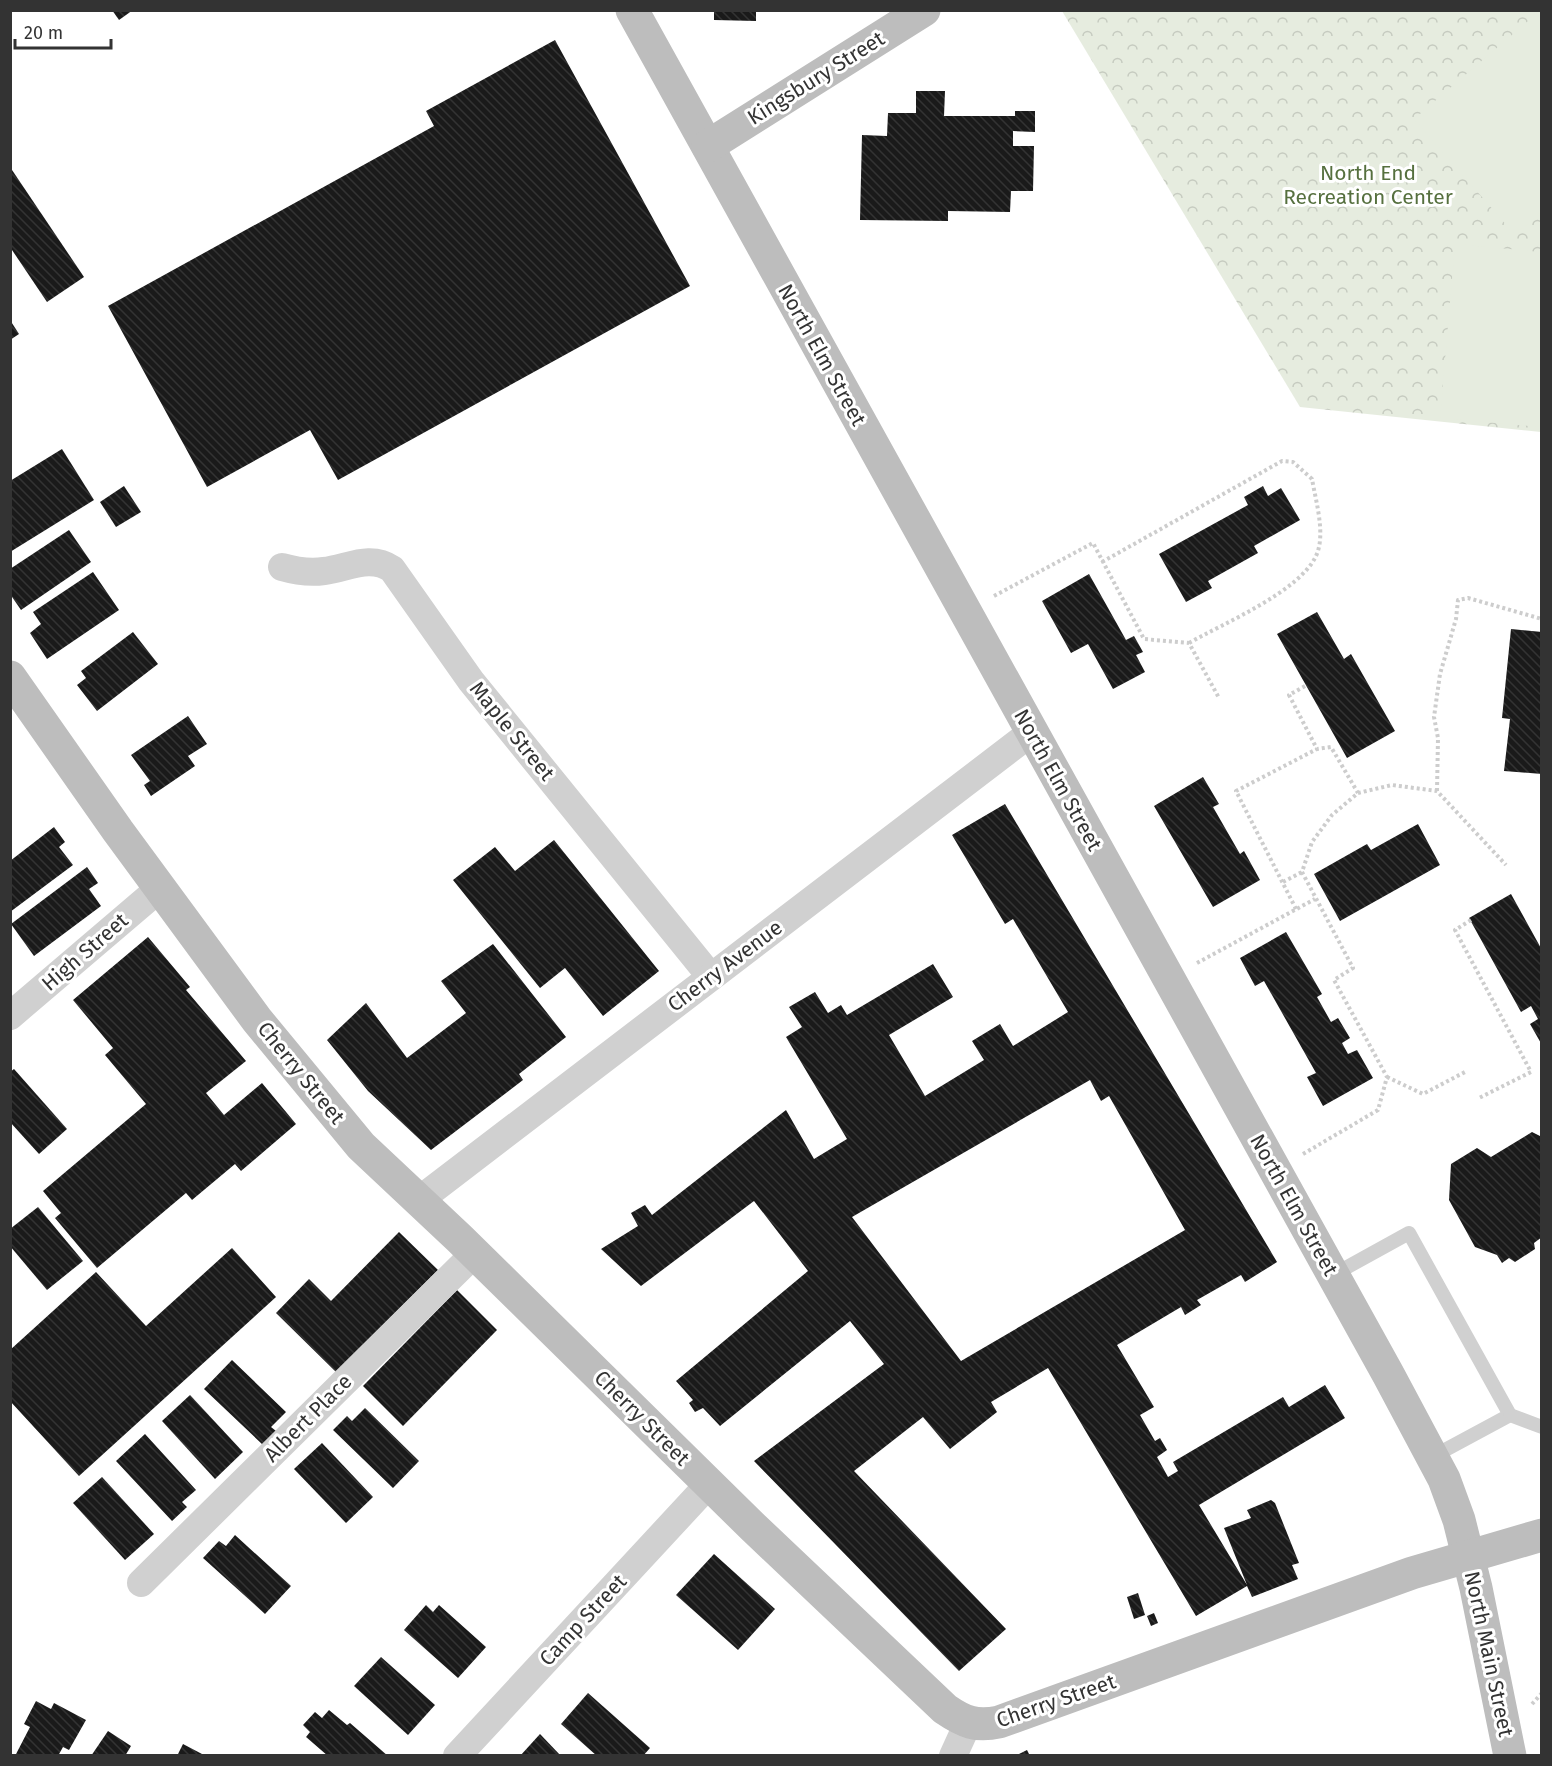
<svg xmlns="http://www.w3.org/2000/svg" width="1552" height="1766" font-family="'Fira Sans',sans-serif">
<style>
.park{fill:url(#park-crowns)}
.garden{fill:#e6ecdf}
.building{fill:url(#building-back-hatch);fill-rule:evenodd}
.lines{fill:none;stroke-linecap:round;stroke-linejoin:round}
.path{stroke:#cdcdcd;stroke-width:4;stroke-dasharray:3 3;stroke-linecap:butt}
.lane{stroke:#d0d0d0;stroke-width:14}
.street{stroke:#d0d0d0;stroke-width:28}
.secondary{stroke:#bdbdbd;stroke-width:33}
.labels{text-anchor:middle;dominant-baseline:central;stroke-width:6;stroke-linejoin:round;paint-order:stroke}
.street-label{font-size:21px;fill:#333;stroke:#fff}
.park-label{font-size:21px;fill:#56703f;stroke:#fff}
</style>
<defs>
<pattern id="park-crowns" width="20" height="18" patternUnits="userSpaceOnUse" patternTransform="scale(1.5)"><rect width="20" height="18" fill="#e6ecdf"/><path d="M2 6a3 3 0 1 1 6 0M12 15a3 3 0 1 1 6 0" fill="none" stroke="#c6cbc0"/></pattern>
<pattern id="building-back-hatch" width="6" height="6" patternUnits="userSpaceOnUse" patternTransform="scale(1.5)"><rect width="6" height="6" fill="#1a1a1a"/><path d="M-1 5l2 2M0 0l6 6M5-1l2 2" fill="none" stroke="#333"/></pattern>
</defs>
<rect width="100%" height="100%" fill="#fff"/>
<polygon class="park" points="1062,11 1541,11 1541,432 1300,407"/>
<g class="garden">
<polygon points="1541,10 1541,212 1515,235 1414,119"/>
<polygon points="1455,244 1541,252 1541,427 1440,418"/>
</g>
<g class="building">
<polygon points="112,10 133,10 119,20"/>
<polygon points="714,10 756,10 756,21 714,20"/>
<polygon points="555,40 690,286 338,480 310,430 207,487 108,306 434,126 426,111"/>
<polygon points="916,91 945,91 944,116 1015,116 1015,111 1035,111 1035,132 1013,131 1013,146 1034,146 1033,191 1011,191 1010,212 948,211 948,221 860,220 862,135 887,136 888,113 916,113"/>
<polygon points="10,167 84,277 47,302 10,247"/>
<polygon points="10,320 19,334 10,340"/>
<polygon points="62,449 94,500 10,552 10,481"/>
<polygon points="124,486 141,512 116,527 100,502"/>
<polygon points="1263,486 1268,496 1281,488 1300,520 1254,546 1258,553 1208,581 1212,588 1186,602 1159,554 1248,505 1244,497"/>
<polygon points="69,530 91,562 21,610 10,594 10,569"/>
<polygon points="93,572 119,610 47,659 30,633 41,624 33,612"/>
<polygon points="1089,574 1126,640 1134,636 1143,652 1136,655 1145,672 1113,689 1088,644 1071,653 1042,601"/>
<polygon points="1317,612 1344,659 1351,654 1395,731 1347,758 1277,634"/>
<polygon points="1511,629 1542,632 1542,774 1504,771 1510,719 1502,718"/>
<polygon points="133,632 158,664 97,711 77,685 86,678 81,671"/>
<polygon points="188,716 207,744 188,756 195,766 151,796 144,785 150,781 131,755"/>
<polygon points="1203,777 1219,804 1213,807 1240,854 1244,851 1260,880 1213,907 1154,806"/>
<path d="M1005 804 1277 1262 1245 1282 1241 1275 1197 1300 1201 1305 1185 1315 1181 1307 1117 1345 1154 1407 1140 1415 1155 1441 1160 1438 1167 1450 1157 1457 1168 1477 1178 1471 1173 1462 1283 1397 1289 1407 1325 1385 1345 1418 1199 1505 1247 1585 1224 1528 1251 1518 1247 1510 1271 1500 1275 1503 1299 1563 1292 1565 1298 1579 1252 1597 1247 1586 1196 1616 1048 1368 991 1402 997 1412 950 1449 923 1417 854 1471 1006 1629 959 1671 754 1461 884 1364 850 1321 720 1426 703 1408 695 1412 689 1403 693 1400 676 1381 808 1271 754 1201 641 1286 601 1249 638 1226 631 1213 645 1205 652 1215 786 1110 814 1159 847 1139 786 1037 802 1027 789 1007 815 992 828 1013 841 1005 847 1015 933 964 953 997 889 1035 925 1096 984 1060 972 1041 1000 1024 1013 1046 1068 1012 1013 919 1005 924 952 835ZM1090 1080 1101 1101 1109 1096 1185 1230 961 1361 852 1217Z"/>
<polygon points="1418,824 1440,865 1340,921 1314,874 1367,844 1371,850"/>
<polygon points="54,827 65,842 59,847 73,865 10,912 10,861"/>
<polygon points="554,840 659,971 603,1016 565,968 540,988 453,880 495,847 515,871"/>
<polygon points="87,867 98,883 89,889 101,906 34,956 11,924"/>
<polygon points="1511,894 1542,950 1542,1045 1530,1024 1538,1019 1531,1006 1521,1012 1469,918"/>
<polygon points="1286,932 1322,994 1317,997 1331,1022 1338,1018 1350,1038 1342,1043 1348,1054 1357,1050 1373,1078 1323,1106 1307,1077 1316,1073 1264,981 1255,986 1240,958"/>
<polygon points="148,937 190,987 186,990 246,1061 206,1093 224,1115 262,1083 296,1124 241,1171 235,1164 192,1200 186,1193 97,1268 55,1218 61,1213 43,1191 146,1104 105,1055 113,1048 73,1000"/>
<polygon points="493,944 566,1037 519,1074 523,1080 431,1150 368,1091 327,1040 366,1003 407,1058 466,1013 441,981"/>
<polygon points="14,1069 67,1129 39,1154 10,1122 10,1072"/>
<polygon points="1532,1132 1542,1137 1542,1237 1534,1243 1535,1249 1515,1262 1509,1258 1502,1263 1497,1255 1475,1247 1449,1200 1451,1164 1477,1148 1491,1157"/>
<polygon points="38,1207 83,1261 47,1290 10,1246 10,1229"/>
<polygon points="399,1232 438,1270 336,1372 276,1313 309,1279 331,1301"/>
<polygon points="232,1248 276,1297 79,1476 10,1401 10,1350 96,1272 146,1326"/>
<polygon points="457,1290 497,1330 403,1426 363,1386"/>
<polygon points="232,1360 286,1412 271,1427 276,1431 263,1445 204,1389"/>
<polygon points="190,1395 243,1452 215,1479 162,1421"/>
<polygon points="365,1408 419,1461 393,1488 333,1430 347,1416 352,1421"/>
<polygon points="145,1434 196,1490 182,1502 187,1507 172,1521 116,1461"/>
<polygon points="322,1443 373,1497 346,1523 294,1469"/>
<polygon points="102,1477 154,1534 125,1560 73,1503"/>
<polygon points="235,1535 291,1586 265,1614 203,1558 219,1541 226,1546"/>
<polygon points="714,1554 775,1609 738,1650 676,1595"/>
<polygon points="1138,1593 1145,1615 1134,1619 1127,1597"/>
<polygon points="426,1605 433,1612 439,1605 486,1647 458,1678 404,1630"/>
<polygon points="1154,1613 1158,1623 1151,1626 1147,1616"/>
<polygon points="381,1657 435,1705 408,1735 354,1686"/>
<polygon points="588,1693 650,1748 643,1756 597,1756 561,1724"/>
<polygon points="36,1701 51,1709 54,1703 86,1720 69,1750 63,1747 58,1756 15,1756 30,1727 24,1724"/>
<polygon points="329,1710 347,1725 350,1723 388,1756 328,1756 306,1737 310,1732 303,1725 315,1712 322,1718"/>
<polygon points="108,1731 131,1746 125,1756 91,1756"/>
<polygon points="540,1734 561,1756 520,1756"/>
<polygon points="183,1744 202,1754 201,1756 177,1756"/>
<polygon points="1027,1750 1030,1756 1015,1756"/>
</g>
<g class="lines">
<g class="path">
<path d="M1102 562 1282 461 1293 462 1312 479C1316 502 1326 535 1316 556 1299 592 1224 623 1189 643"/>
<polyline points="994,596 1093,543 1144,639 1189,643 1219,698"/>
<polyline points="1305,686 1289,695 1317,749 1331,747 1358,793"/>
<polyline points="1437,791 1438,738 1434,717 1440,674 1456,619 1458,600 1468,598 1542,619"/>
<polyline points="1283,882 1302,872"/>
<polyline points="1296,909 1236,791 1317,749"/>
<polyline points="1471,920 1455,930 1531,1072 1479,1098"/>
<polyline points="1197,963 1315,899"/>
<polyline points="1387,1077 1423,1094 1465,1072"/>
<polyline points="1303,1154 1378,1110 1387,1077 1334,980 1353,968 1302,872 1312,842 1332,815 1358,793 1392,785 1437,791 1506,865"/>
<polyline points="1532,1704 1542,1693"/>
</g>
<g class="lane">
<polyline points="1333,1275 1409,1233 1510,1415 1432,1457"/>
<polyline points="1510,1415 1542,1427"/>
</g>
<g class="street">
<path d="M282 567C296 571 309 573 324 571 348 568 370 554 392 569L471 681 711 977"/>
<polyline points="10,1016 160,888"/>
<polyline points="418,1201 1032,732"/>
<polyline points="141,1583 475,1253"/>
<polyline points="457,1756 709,1484"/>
<polyline points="953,1756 968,1723"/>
</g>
<g class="secondary">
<polyline points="632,10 1388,1374 1444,1479 1459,1520 1476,1588 1510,1756"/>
<polyline points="708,146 924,10"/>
<path d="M10 677 118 831 257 1020 361 1146 460 1239 753 1527 945 1709C964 1722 976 1727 999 1722L1412 1573 1542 1535"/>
</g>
</g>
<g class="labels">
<g class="street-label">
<text transform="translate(816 78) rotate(-32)">Kingsbury Street</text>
<text transform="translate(822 355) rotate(61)">North Elm Street</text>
<text transform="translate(512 731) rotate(51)">Maple Street</text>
<text transform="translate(1058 780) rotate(61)">North Elm Street</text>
<text transform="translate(85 952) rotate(-41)">High Street</text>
<text transform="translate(725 966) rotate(-37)">Cherry Avenue</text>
<text transform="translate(301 1073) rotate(51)">Cherry Street</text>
<text transform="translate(1294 1205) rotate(61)">North Elm Street</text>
<text transform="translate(308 1418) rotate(-45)">Albert Place</text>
<text transform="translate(642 1418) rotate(45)">Cherry Street</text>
<text transform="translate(583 1620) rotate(-47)">Camp Street</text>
<text transform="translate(1489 1654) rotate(78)">North Main Street</text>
<text transform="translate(1056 1701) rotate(-19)">Cherry Street</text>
</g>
<g class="park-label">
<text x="1368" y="173">North End<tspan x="1368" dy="24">Recreation Center</tspan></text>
</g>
</g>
<rect width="1552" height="1766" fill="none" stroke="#333333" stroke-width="24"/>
<path d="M15 39v9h96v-9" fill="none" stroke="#333333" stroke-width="3"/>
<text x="24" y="39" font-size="18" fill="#333333" stroke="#ffffff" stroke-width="4.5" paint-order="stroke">20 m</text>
</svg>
